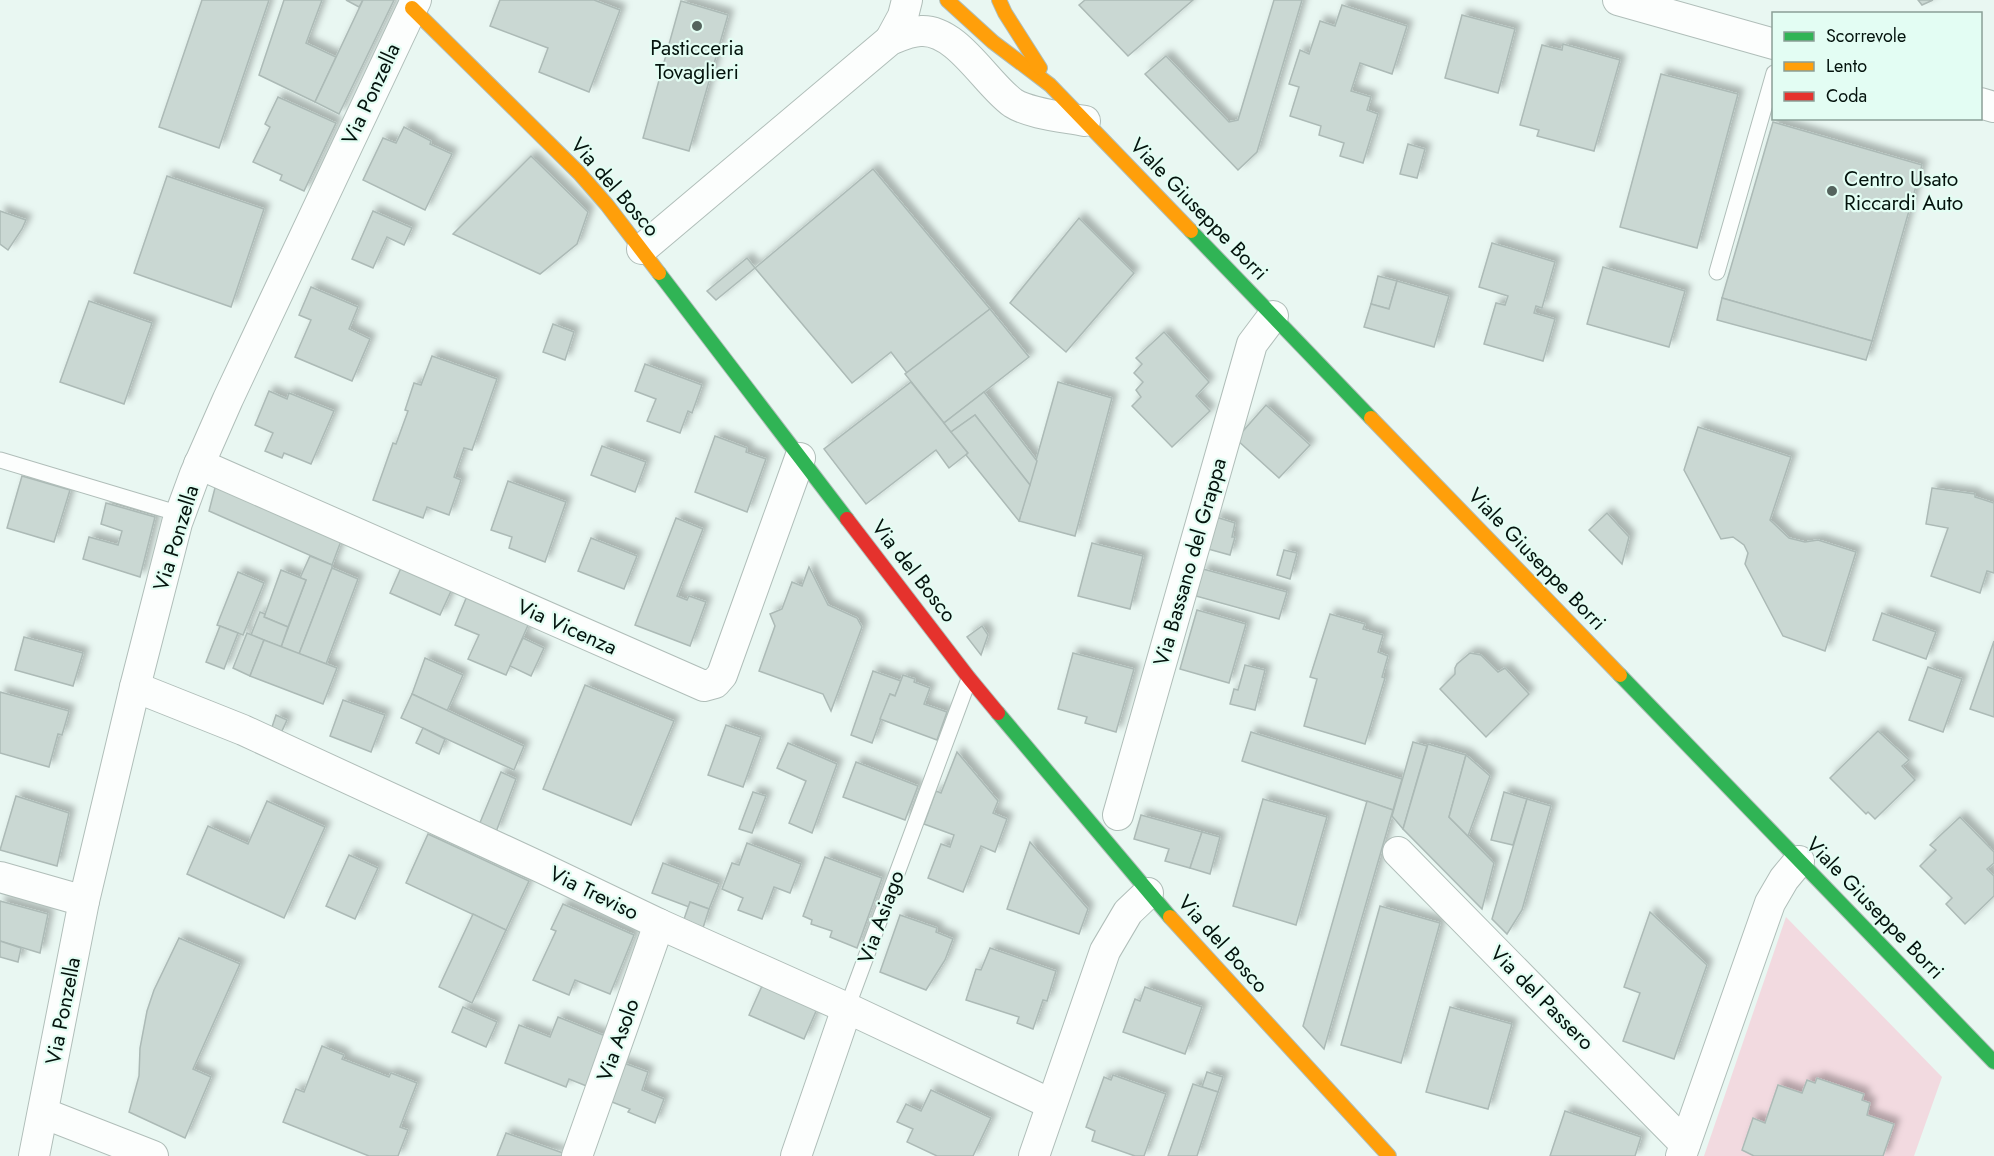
<svg xmlns="http://www.w3.org/2000/svg" width="1994" height="1156" font-family="Jost,sans-serif">
<style>
.green{fill:#f2dae0}
.building{fill:#cad8d3;stroke:#acbab6;stroke-width:1.5;filter:url(#shadow)}
.lines{fill:none;stroke-linecap:round;stroke-linejoin:round}
.lane-casing{stroke:#b0beb9;stroke-width:17}
.street-casing{stroke:#b0beb9;stroke-width:32}
.fast-casing{stroke:#b0beb9;stroke-width:16}
.slow-casing{stroke:#b0beb9;stroke-width:16}
.jam-casing{stroke:#b0beb9;stroke-width:16}
.lane{stroke:#fcfefd;stroke-width:15}
.street{stroke:#fcfefd;stroke-width:30}
.fast{stroke:#30b455;stroke-width:14}
.slow{stroke:#ff9f0a;stroke-width:14}
.jam{stroke:#e5322d;stroke-width:14}
.poi-dot{fill:#54635d;stroke:#e3fdf3;stroke-width:2}
.labels{text-anchor:middle;dominant-baseline:central;stroke-width:4.5;stroke-linejoin:round;paint-order:stroke}
.poi-label{font-size:21px;fill:#04130d;stroke:#e3fdf3}
.street-label{font-size:21px;fill:#04130d;stroke:#e3fdf3}
</style>
<defs>
<filter id="shadow"><feDropShadow dx="5.5" dy="-5.5" stdDeviation="3" flood-color="#0004"/></filter>
</defs>
<rect width="100%" height="100%" fill="#e9f7f2"/>
<polygon class="green" points="1786,917 1942,1077 1914,1156 1704,1156"/>
<g class="building">
<polygon points="202,0 269,0 219,148 159,127"/>
<polygon points="284,0 322,0 306,43 336,57 315,102 259,75"/>
<polygon points="346,0 363,0 359,7"/>
<polygon points="363,0 394,0 339,114 315,102"/>
<polygon points="500,0 594,0 620,10 589,92 539,72 548,48 490,26"/>
<polygon points="1085,0 1193,0 1128,56 1079,5"/>
<polygon points="1274,0 1302,0 1257,152 1238,170 1145,74 1166,56 1229,122 1238,120"/>
<polygon points="1918,0 1933,0 1922,5"/>
<polygon points="681,1 728,15 689,151 643,138"/>
<polygon points="1342,5 1407,26 1392,74 1360,63 1351,91 1371,97 1367,110 1378,114 1363,163 1340,156 1344,143 1319,135 1321,126 1290,116 1299,87 1289,84 1300,50 1309,54 1320,21 1335,26"/>
<polygon points="1462,15 1515,29 1498,93 1445,78"/>
<polygon points="1563,44 1620,60 1594,151 1537,136 1539,130 1520,125 1542,45 1562,50"/>
<polygon points="1661,74 1738,94 1697,248 1620,227"/>
<polygon points="278,97 336,123 304,191 280,180 282,175 253,162 270,127 265,124"/>
<polygon points="1773,122 1922,165 1872,341 1722,298"/>
<polygon points="404,127 431,141 430,144 452,154 425,210 363,180 383,138 396,143"/>
<polygon points="1408,144 1425,149 1417,178 1400,174"/>
<polygon points="531,156 588,212 577,244 540,274 453,234"/>
<polygon points="873,169 990,309 907,373 891,352 852,383 755,268"/>
<polygon points="167,176 264,209 231,307 134,273"/>
<polygon points="0,211 26,220 22,229 8,250 0,244"/>
<polygon points="373,211 412,228 404,245 387,237 373,268 352,259"/>
<polygon points="1079,218 1134,273 1066,352 1010,303"/>
<polygon points="1492,243 1555,262 1542,308 1536,306 1534,313 1555,319 1543,361 1484,344 1496,303 1505,305 1508,296 1479,287"/>
<polygon points="747,258 755,268 716,300 707,291"/>
<polygon points="1603,267 1685,291 1669,347 1587,324"/>
<polygon points="1378,276 1397,281 1389,309 1371,304"/>
<polygon points="1397,281 1449,296 1434,347 1364,327 1371,304 1389,309"/>
<polygon points="311,287 358,307 349,329 370,339 352,381 295,357 311,320 299,315"/>
<polygon points="1722,298 1872,341 1866,360 1717,320"/>
<polygon points="89,301 152,323 124,404 60,382"/>
<polygon points="990,309 1029,357 944,423 905,374"/>
<polygon points="553,324 574,332 565,360 543,352"/>
<polygon points="1164,332 1209,382 1196,396 1210,411 1172,447 1132,406 1141,397 1136,390 1143,382 1134,373 1142,364 1136,358"/>
<polygon points="432,356 497,379 472,450 464,448 454,477 461,480 449,515 427,507 423,518 373,500 393,443 396,444 408,411 405,410 414,383 421,385"/>
<polygon points="645,364 702,385 692,413 688,411 680,433 647,421 656,399 635,391"/>
<polygon points="911,382 968,453 949,468 936,450 866,504 824,449"/>
<polygon points="1058,382 1112,398 1075,536 1019,521"/>
<polygon points="269,391 287,399 289,393 334,411 311,464 284,453 282,458 265,451 273,433 255,425"/>
<polygon points="984,392 1037,461 1030,485 975,415 951,432 944,423"/>
<polygon points="1266,405 1310,445 1279,478 1236,439"/>
<polygon points="975,415 1030,485 1019,521 966,455 968,453 951,432"/>
<polygon points="1698,427 1791,457 1770,520 1789,538 1805,542 1818,540 1856,552 1825,651 1783,636 1745,564 1748,553 1744,545 1733,537 1721,539 1684,470"/>
<polygon points="715,436 747,448 746,452 766,459 747,512 695,492"/>
<polygon points="602,446 646,462 635,492 591,475"/>
<polygon points="22,476 70,490 54,542 7,528"/>
<polygon points="508,481 566,502 545,562 509,548 512,537 491,530"/>
<polygon points="216,484 341,541 332,565 209,511"/>
<polygon points="1932,488 1975,494 1975,497 1994,503 1994,573 1987,571 1980,593 1931,576 1948,528 1926,524"/>
<polygon points="106,503 155,517 140,577 83,559 89,537 118,545 122,531 101,524"/>
<polygon points="1607,513 1629,537 1622,564 1589,530"/>
<polygon points="1216,517 1235,523 1232,537 1235,537 1230,555 1208,549"/>
<polygon points="676,518 703,529 677,596 687,600 689,596 706,602 690,646 635,625"/>
<polygon points="591,538 637,556 624,589 578,571"/>
<polygon points="1092,543 1143,556 1130,609 1078,596"/>
<polygon points="1284,550 1297,553 1290,579 1277,575"/>
<polygon points="310,556 332,565 332,568 299,654 281,647 306,580 300,578"/>
<polygon points="809,567 828,605 857,618 862,627 831,711 823,694 759,671 775,626 770,614 782,609 792,582 802,586"/>
<polygon points="332,568 358,579 326,664 299,654"/>
<polygon points="401,568 451,591 440,615 390,593"/>
<polygon points="1203,569 1287,592 1279,619 1196,596"/>
<polygon points="281,570 306,580 288,627 264,617"/>
<polygon points="238,572 264,583 243,635 217,625"/>
<polygon points="467,596 529,623 506,675 468,659 479,635 455,625"/>
<polygon points="1197,610 1246,624 1229,683 1180,669"/>
<polygon points="260,612 265,614 264,617 288,627 281,647 251,635"/>
<polygon points="1882,613 1936,632 1926,659 1873,640"/>
<polygon points="1330,614 1365,624 1363,629 1383,635 1378,652 1388,656 1382,677 1385,678 1365,744 1304,726 1317,679 1310,677"/>
<polygon points="220,626 238,633 224,669 206,662"/>
<polygon points="982,626 988,635 981,655 967,637"/>
<polygon points="247,633 264,640 250,676 233,668"/>
<polygon points="24,637 83,653 73,686 15,670"/>
<polygon points="523,638 544,648 531,676 510,666"/>
<polygon points="264,640 337,668 323,704 250,676"/>
<polygon points="1994,641 1994,717 1970,709"/>
<polygon points="1073,653 1134,669 1116,732 1085,723 1087,717 1058,709"/>
<polygon points="1470,653 1481,655 1498,672 1505,668 1529,694 1486,737 1440,689 1455,674 1455,668 1457,664"/>
<polygon points="425,658 463,675 447,711 412,694"/>
<polygon points="1245,665 1265,670 1255,710 1230,704 1234,689 1238,690"/>
<polygon points="1928,667 1962,679 1943,732 1909,720"/>
<polygon points="873,671 901,681 895,696 890,694 872,743 851,735"/>
<polygon points="903,675 915,679 914,682 930,688 924,704 947,712 937,740 880,719 890,694 895,696"/>
<polygon points="585,685 674,721 631,825 543,789"/>
<polygon points="0,692 69,711 62,735 58,734 49,767 0,753"/>
<polygon points="412,694 524,746 514,770 401,718"/>
<polygon points="343,700 385,715 371,752 330,736"/>
<polygon points="276,715 287,720 281,733 271,730"/>
<polygon points="726,725 761,737 743,787 708,775"/>
<polygon points="423,728 445,739 439,754 416,743"/>
<polygon points="1878,731 1909,760 1902,766 1915,780 1875,819 1868,812 1866,814 1830,778"/>
<polygon points="1251,732 1402,779 1393,810 1242,761"/>
<polygon points="1413,742 1427,746 1403,829 1392,816"/>
<polygon points="788,743 837,764 812,833 789,823 806,781 777,768"/>
<polygon points="1428,744 1466,755 1449,817 1494,863 1482,909 1403,829"/>
<polygon points="957,752 998,801 993,813 1007,819 995,852 981,846 963,892 928,878 941,844 950,847 954,835 924,824 936,791 941,793"/>
<polygon points="1466,755 1490,776 1468,836 1449,817"/>
<polygon points="856,762 918,786 905,820 843,797"/>
<polygon points="501,772 516,779 496,832 479,825"/>
<polygon points="753,792 766,796 752,833 739,829"/>
<polygon points="1504,792 1527,799 1513,845 1491,840"/>
<polygon points="16,796 69,813 57,866 0,850"/>
<polygon points="1263,799 1327,817 1296,925 1233,906"/>
<polygon points="1527,799 1551,806 1522,910 1507,934 1492,919"/>
<polygon points="267,801 325,827 284,918 187,874 208,826 248,844"/>
<polygon points="1367,801 1393,810 1324,1049 1303,1026"/>
<polygon points="1141,815 1202,832 1190,868 1165,861 1169,849 1134,839"/>
<polygon points="1960,817 1994,852 1994,863 1987,869 1994,876 1994,896 1965,924 1946,904 1952,898 1920,866 1936,850 1930,845"/>
<polygon points="1202,832 1220,837 1210,874 1190,868"/>
<polygon points="428,834 529,881 506,930 406,883"/>
<polygon points="1030,842 1088,909 1079,934 1007,909"/>
<polygon points="747,843 801,864 790,893 774,887 762,919 738,910 743,898 722,889 732,863 739,865"/>
<polygon points="349,855 378,868 355,919 326,906"/>
<polygon points="825,857 882,878 857,948 830,937 832,931 811,924 812,920 803,916"/>
<polygon points="663,863 719,884 709,909 690,902 689,907 652,893"/>
<polygon points="0,901 48,914 40,953 0,941"/>
<polygon points="690,902 709,909 703,928 684,919"/>
<polygon points="563,904 634,935 610,994 575,980 569,995 533,980 556,931 551,929"/>
<polygon points="1380,906 1440,923 1401,1063 1341,1045"/>
<polygon points="1650,912 1707,965 1674,1059 1623,1041 1640,993 1624,987"/>
<polygon points="473,914 506,930 472,1003 439,987"/>
<polygon points="900,915 937,928 936,932 953,939 945,960 926,990 880,972"/>
<polygon points="179,938 240,964 193,1069 211,1077 185,1138 129,1112 139,1076 140,1048 147,1011 154,990"/>
<polygon points="0,941 21,948 18,962 0,957"/>
<polygon points="990,948 1056,971 1047,1001 1043,1000 1033,1029 1017,1023 1019,1017 966,1000 976,969 981,970"/>
<polygon points="762,986 817,1009 804,1039 749,1015"/>
<polygon points="1145,987 1202,1007 1185,1054 1123,1032 1135,999 1140,1001"/>
<polygon points="463,1007 497,1022 486,1047 452,1032"/>
<polygon points="1450,1007 1512,1024 1488,1109 1426,1092"/>
<polygon points="558,1017 608,1037 589,1087 569,1079 566,1087 505,1063 519,1025 550,1037"/>
<polygon points="322,1046 344,1055 342,1059 389,1077 391,1073 417,1083 400,1127 408,1130 398,1156 369,1156 283,1122 296,1089 304,1092"/>
<polygon points="621,1062 648,1072 642,1090 664,1099 655,1123 628,1112 630,1109 607,1100"/>
<polygon points="1207,1072 1223,1077 1218,1092 1202,1087"/>
<polygon points="1113,1075 1166,1094 1144,1156 1135,1156 1092,1141 1095,1131 1086,1127 1104,1077 1111,1080"/>
<polygon points="1817,1078 1864,1094 1862,1100 1870,1103 1867,1115 1894,1124 1883,1156 1754,1156 1742,1150 1753,1118 1765,1123 1778,1085 1802,1093 1807,1080 1815,1083"/>
<polygon points="1193,1084 1218,1092 1197,1156 1168,1156"/>
<polygon points="931,1090 991,1118 973,1156 937,1156 907,1142 913,1129 897,1122 906,1104 921,1111"/>
<polygon points="1565,1111 1641,1137 1635,1156 1550,1156"/>
<polygon points="506,1133 563,1153 562,1156 497,1156"/>
</g>
<g class="lines">
<defs>
<g id="lane">
<polyline points="1717,272 1774,73"/>
<polyline points="0,460 180,514"/>
<polyline points="847,1008 969,679"/>
</g>
<g id="street">
<polyline points="1618,0 1774,44"/>
<polyline points="890,40 903,16 907,0"/>
<polyline points="1980,103 1994,107"/>
<path d="M642 249 890 40C900 36 911 31 921 31 957 29 986 84 1013 103 1030 114 1065 117 1085 121"/>
<polyline points="199,464 704,686 715,683 722,675 800,458"/>
<polyline points="135,687 243,730 540,867 659,924 847,1008 1051,1104"/>
<polyline points="1118,815 1252,344 1273,316"/>
<polyline points="1398,852 1685,1144"/>
<polyline points="0,877 84,901"/>
<polyline points="43,1113 153,1156"/>
<polyline points="34,1156 84,901 135,687 177,523 195,474 228,399 416,0"/>
<polyline points="577,1156 659,924"/>
<polyline points="796,1156 847,1008"/>
<polyline points="1034,1156 1105,951 1128,912 1148,893"/>
<polyline points="1681,1156 1770,903 1784,879 1799,861"/>
</g>
<g id="fast">
<polyline points="1191,231 1371,418"/>
<polyline points="659,273 847,519"/>
<polyline points="1620,675 1994,1062"/>
<polyline points="998,713 1170,917"/>
</g>
<g id="slow">
<polyline points="947,0 993,42 1050,85 1191,231"/>
<polyline points="999,0 1005,13 1040,68"/>
<polyline points="412,8 579,173 607,205 659,273"/>
<polyline points="1371,418 1620,675"/>
<polyline points="1170,917 1389,1156"/>
</g>
<polyline id="jam" points="847,519 969,678 998,713"/>
</defs>
<use href="#lane" class="lane-casing"/>
<use href="#street" class="street-casing"/>
<use href="#fast" class="fast-casing"/>
<use href="#slow" class="slow-casing"/>
<use href="#jam" class="jam-casing"/>
<use href="#lane" class="lane"/>
<use href="#street" class="street"/>
<use href="#fast" class="fast"/>
<use href="#slow" class="slow"/>
<use href="#jam" class="jam"/>
</g>
<g class="poi-dot">
<circle cx="697" cy="26" r="6"/>
<circle cx="1832" cy="191" r="6"/>
</g>
<g class="labels">
<g class="poi-label">
<text x="697" y="48">Pasticceria<tspan x="697" dy="24">Tovaglieri</tspan></text>
<text x="1844" y="179" text-anchor="start">Centro Usato<tspan x="1844" dy="24">Riccardi Auto</tspan></text>
</g>
<g class="street-label">
<text transform="translate(371 94) rotate(-65)">Via Ponzella</text>
<text transform="translate(615 187) rotate(49)">Via del Bosco</text>
<text transform="translate(1199 209) rotate(46)">Viale Giuseppe Borri</text>
<text transform="translate(176 538) rotate(-73)">Via Ponzella</text>
<text transform="translate(1537 559) rotate(46)">Viale Giuseppe Borri</text>
<text transform="translate(1190 562) rotate(-74)">Via Bassano del Grappa</text>
<text transform="translate(914 571) rotate(52)">Via del Bosco</text>
<text transform="translate(567 627) rotate(24)">Via Vicenza</text>
<text transform="translate(594 893) rotate(26)">Via Treviso</text>
<text transform="translate(1875 908) rotate(46)">Viale Giuseppe Borri</text>
<text transform="translate(881 917) rotate(-70)">Via Asiago</text>
<text transform="translate(1223 944) rotate(48)">Via del Bosco</text>
<text transform="translate(1542 998) rotate(45)">Via del Passero</text>
<text transform="translate(63 1011) rotate(-79)">Via Ponzella</text>
<text transform="translate(618 1040) rotate(-70)">Via Asolo</text>
</g>
</g>
<rect x="1772" y="12" width="210" height="108" fill="#e3fdf3" stroke="#8a9f97" stroke-width="1.5"/>
<rect x="1784" y="32" width="30" height="9" fill="#30b455" stroke="#8a9f97" stroke-width="1.5"/>
<text x="1826" y="42" font-size="18" fill="#04130d">Scorrevole</text>
<rect x="1784" y="62" width="30" height="9" fill="#ff9f0a" stroke="#8a9f97" stroke-width="1.5"/>
<text x="1826" y="72" font-size="18" fill="#04130d">Lento</text>
<rect x="1784" y="92" width="30" height="9" fill="#e5322d" stroke="#8a9f97" stroke-width="1.5"/>
<text x="1826" y="102" font-size="18" fill="#04130d">Coda</text>
</svg>
